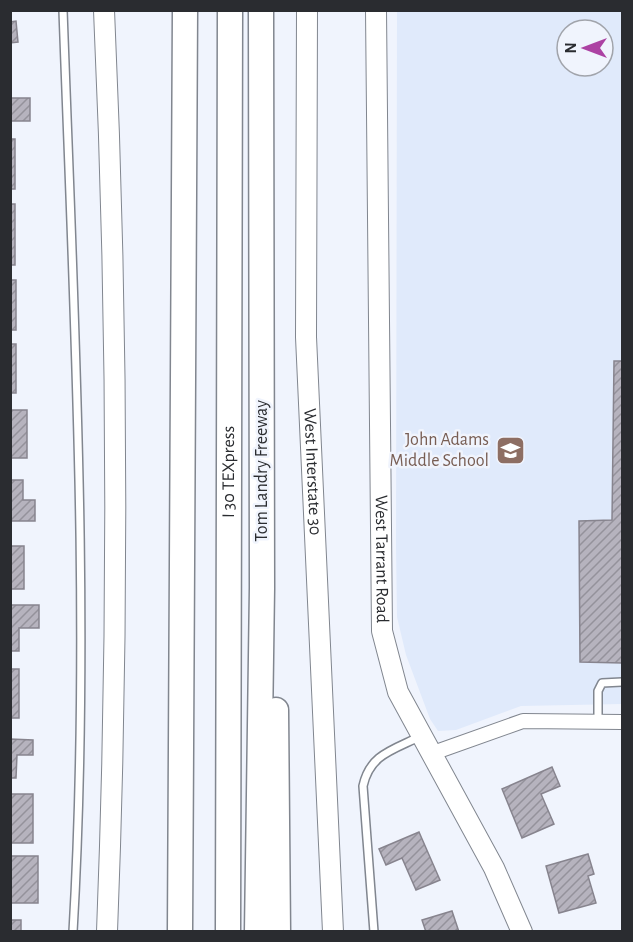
<svg xmlns="http://www.w3.org/2000/svg" width="633" height="942" font-family="'Alegreya Sans',sans-serif">
<style>
.built{fill:#e0eafb;fill-rule:evenodd}
.building{fill:url(#building-hatch);stroke:#87848e;stroke-width:1.5}
.lines{fill:none;stroke-linecap:round;stroke-linejoin:round}
.lane-casing{stroke:#81868f;stroke-width:10}
.street-casing{stroke:#81868f;stroke-width:16}
.secondary-casing{stroke:#81868f;stroke-width:22}
.highway-casing{stroke:#81868f;stroke-width:27}
.lane{stroke:#fff;stroke-width:7}
.street{stroke:#fff;stroke-width:14}
.secondary{stroke:#fff;stroke-width:20}
.highway{stroke:#fff;stroke-width:24}
.labels{text-anchor:middle;dominant-baseline:central;stroke-width:5;stroke-linejoin:round;paint-order:stroke}
.education-label{font-size:18px;fill:#785e54;stroke:#f0f4fd;text-anchor:end}
.street-label{font-size:18px;fill:#2a2c30;stroke:#f0f4fd}
</style>
<defs>
<pattern id="building-hatch" width="6" height="6" patternUnits="userSpaceOnUse" patternTransform="scale(1.5)"><rect width="6" height="6" fill="#b6b3be"/><path d="M-1 1l2-2M0 6l6-6M5 7l2-2" fill="none" stroke="#94929b"/></pattern>
</defs>
<rect width="100%" height="100%" fill="#f0f4fd"/>
<path class="built" d="M397 11H622V704L521 706 456 730 438 731 430 719 406 655 397 617 396 547ZM567 30H603V66H567Z"/>
<g class="building">
<polygon points="16,21 18,42 10,43 10,22"/>
<rect x="10" y="98" width="20" height="23"/>
<rect x="10" y="139" width="5" height="50"/>
<rect x="10" y="204" width="5" height="61"/>
<rect x="10" y="280" width="6" height="50"/>
<rect x="10" y="344" width="6" height="49"/>
<polygon points="614,361 622,361 622,663 580,662 579,521 612,520"/>
<rect x="10" y="410" width="17" height="48"/>
<polygon points="10,480 23,480 23,500 35,500 35,521 10,521"/>
<rect x="10" y="546" width="14" height="43"/>
<polygon points="10,605 39,605 39,628 19,628 19,651 10,651"/>
<rect x="10" y="669" width="9" height="49"/>
<polygon points="10,739 33,740 33,755 17,755 16,778 10,778"/>
<polygon points="552,767 560,786 541,794 554,824 522,838 502,789"/>
<rect x="10" y="794" width="23" height="49"/>
<polygon points="419,832 440,880 416,890 402,858 386,865 379,849"/>
<polygon points="588,854 594,874 588,876 596,903 559,913 546,866"/>
<rect x="10" y="856" width="28" height="47"/>
<polygon points="452,911 459,932 426,932 422,920"/>
<rect x="10" y="920" width="11" height="12"/>
</g>
<g class="lines">
<defs>
<g id="lane">
<path d="M63 10C74 317 91 625 73 932"/>
<polyline points="598,722 598,691 602,683 622,682"/>
<path d="M374 932 363 786C370 754 393 750 421 736"/>
</g>
<polyline id="street" points="433,753 523,721 622,722"/>
<g id="secondary">
<path d="M104 10C118 318 119 624 107 932"/>
<path id="s1" d="M307 10 306 337 333 932"/>
<path id="s2" d="M376 10 382 631 398 692 494 868 522 932"/>
</g>
<g id="highway">
<polyline points="276,710 278,932"/>
<polyline points="180,932 185,10"/>
<path id="s3" d="M228 932 230 10"/>
<polyline points="257,932 262,588 261,10"/>
</g>
</defs>
<use href="#lane" class="lane-casing"/>
<use href="#street" class="street-casing"/>
<use href="#secondary" class="secondary-casing"/>
<use href="#highway" class="highway-casing"/>
<use href="#lane" class="lane"/>
<use href="#street" class="street"/>
<use href="#secondary" class="secondary"/>
<use href="#highway" class="highway"/>
</g>
<defs>
<symbol id="school-square" viewBox="-11 -11 22 22"><rect x="-9" y="-9" width="18" height="18" rx="4" fill="#8d6e63" stroke="#f0f4fd"/><path d="M0-5L7-2L0 1L-7-2ZM-4 1L0 2.5L4 1V4Q0 6-4 4Z" fill="#fff"/></symbol>
</defs>
<g fill-rule="evenodd">
<use href="#school-square" x="494" y="434" width="33" height="33"/>
</g>
<g class="labels">
<g class="education-label">
<text x="489" y="440">John Adams<tspan x="489" dy="21">Middle School</tspan></text>
</g>
<g class="street-label">
<text stroke="none"><textPath href="#s3" startOffset="460">I 30 TEXpress</textPath></text>
<text transform="translate(262 471) rotate(-90)">Tom Landry Freeway</text>
<text stroke="none"><textPath href="#s1" startOffset="462">West Interstate 30</textPath></text>
<text stroke="none"><textPath href="#s2" startOffset="549">West Tarrant Road</textPath></text>
</g>
</g>
<rect width="633" height="942" fill="none" stroke="#2a2c30" stroke-width="24"/>
<g transform="translate(585 48) rotate(270)"><circle r="28" fill="#f0f4fd" stroke="#a1a4ab" stroke-width="1.5"/>
<path d="M0-4.5L10 22L0 15L-10 22Z" fill="#ac42a3"/>
<text y="-9" font-size="16" font-weight="bold" text-anchor="middle" fill="#2a2c30">N</text>
</g>
</svg>
